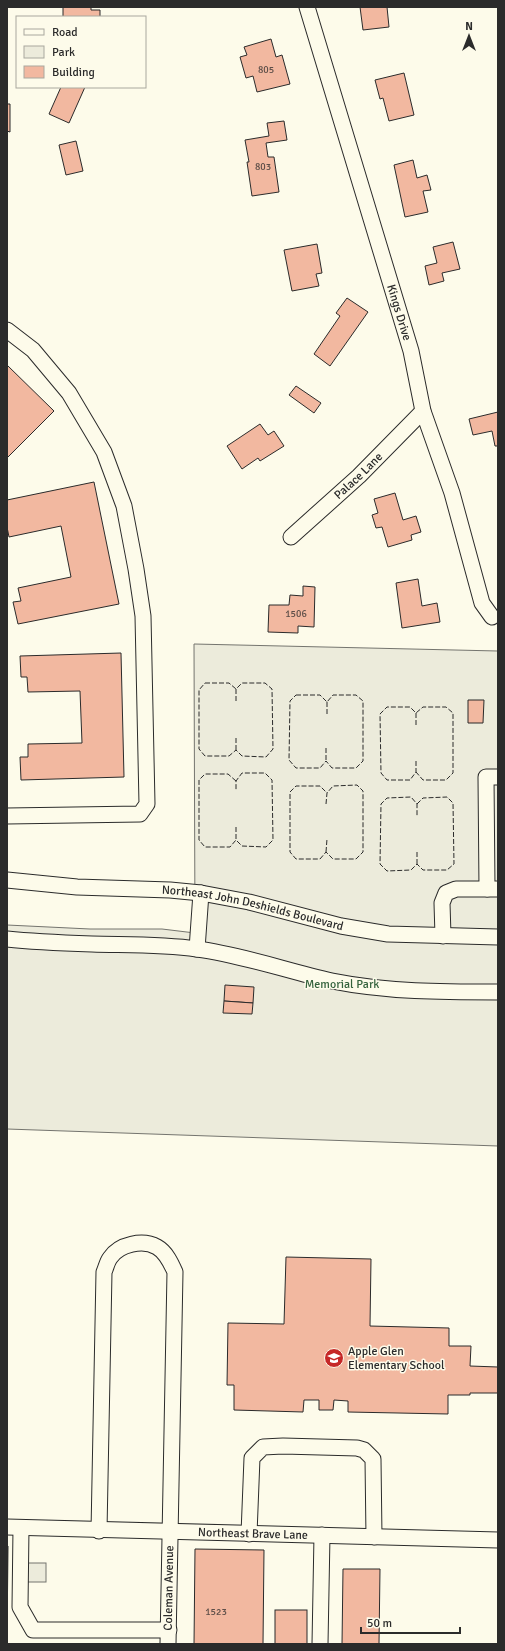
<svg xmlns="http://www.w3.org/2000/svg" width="505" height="1651" font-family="Signika,sans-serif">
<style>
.green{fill:#ecebdb;stroke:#74746e}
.building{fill:#f2b8a0;stroke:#2b2b2b}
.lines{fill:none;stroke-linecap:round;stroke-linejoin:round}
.minor-casing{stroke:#2b2b2b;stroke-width:17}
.minor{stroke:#fdfbea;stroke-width:15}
.fence{stroke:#2b2b2b;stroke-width:1;stroke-dasharray:5 2;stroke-linecap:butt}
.labels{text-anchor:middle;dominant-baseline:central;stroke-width:3;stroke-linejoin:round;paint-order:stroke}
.number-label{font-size:10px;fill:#5d4e48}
.street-label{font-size:12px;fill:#2b2b2b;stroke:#fdfbea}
.park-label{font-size:12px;fill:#34623c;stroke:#fdfbea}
.poi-label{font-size:12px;fill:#2b2b2b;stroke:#fdfbea;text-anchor:start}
</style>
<rect width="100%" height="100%" fill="#fdfbea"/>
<g class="green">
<polygon points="194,644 498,651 498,1146 7,1129 7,925 90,929 162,929 195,933"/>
<rect x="25" y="1563" width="21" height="19"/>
</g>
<g class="building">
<polygon points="63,7 91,7 91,10 100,10 100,17 63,17"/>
<polygon points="360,7 387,7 389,27 363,30"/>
<polygon points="271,39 276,57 282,55 290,84 257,92 253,76 246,78 240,57 247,55 244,47"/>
<polygon points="404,73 414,115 389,121 383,98 380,99 375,80"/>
<polygon points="61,87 85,87 69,123 49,114"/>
<polygon points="7,104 10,104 10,132 7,131"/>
<polygon points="284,121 287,140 266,143 268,157 274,157 279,192 252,196 247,162 249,162 245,140 269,136 267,123"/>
<polygon points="76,141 83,171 66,175 59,145"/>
<polygon points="413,160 417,178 427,175 431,190 423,191 428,212 405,217 394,165"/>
<polygon points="453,242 460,269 442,273 444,281 429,285 425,266 437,263 433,247"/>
<polygon points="317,244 322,273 316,274 319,286 292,291 284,250"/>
<polygon points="347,298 368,312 330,366 314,354 340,316 336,313"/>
<polygon points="7,365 54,411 7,458"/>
<polygon points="296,386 321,403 314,413 289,395"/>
<polygon points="498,412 498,446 495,446 492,431 473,435 469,419"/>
<polygon points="260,424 268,435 274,431 284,446 260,461 258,458 242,469 227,446"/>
<polygon points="94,482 119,604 18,624 13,602 21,601 18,588 71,577 61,526 9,537 7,527 7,500"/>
<polygon points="395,493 403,520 416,516 421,532 411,535 412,540 388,547 382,527 376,528 372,515 378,513 374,499"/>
<polygon points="418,579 422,606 437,603 440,622 402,628 396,583"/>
<polygon points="303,586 315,587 314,627 298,626 298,633 268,632 269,605 289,605 290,595 303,596"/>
<polygon points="121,653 124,777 21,780 20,757 28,757 28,744 82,743 80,691 28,692 27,677 21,677 20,656"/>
<polygon points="468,700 484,700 483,723 468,723"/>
<polygon points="225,985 254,987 253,1003 224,1001"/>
<polygon points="224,1001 253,1003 252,1014 223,1013"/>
<polygon points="286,1257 371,1259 370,1326 449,1328 449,1346 471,1346 470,1366 498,1367 498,1393 470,1393 470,1395 448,1395 448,1414 348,1412 348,1401 334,1400 333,1410 319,1410 319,1400 304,1400 303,1412 234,1410 234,1385 227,1385 228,1323 284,1324"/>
<polygon points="7,1546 8,1546 7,1639"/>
<polygon points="195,1549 264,1550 263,1644 194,1644"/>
<polygon points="343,1569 380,1569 379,1644 342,1644"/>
<rect x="275" y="1610" width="32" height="34"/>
</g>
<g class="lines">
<defs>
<g id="minor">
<path id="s1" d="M307 7 411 351 423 411 452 493 482 603 492 617"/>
<polyline points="7,330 33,350 69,393 104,452 124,506 136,569 143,616 147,804 140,814 7,816"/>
<path id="s2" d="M291 537 359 476 423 411"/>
<path id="s3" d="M7 880 77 887 170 890 201 893 249 902 341 926 388 934 498 937"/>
<polyline points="487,889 486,777 498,777"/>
<polyline points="443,936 442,903 446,893 456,889 498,889"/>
<path d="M7 939C35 942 63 943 92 944 127 945 162 944 197 949 243 955 287 971 332 981 387 992 443 992 498 992"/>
<polyline points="197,949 201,893"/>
<path id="s4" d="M7 1527 498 1540"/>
<polyline points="21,1528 20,1607 33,1630 169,1630"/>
<path d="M99 1531 104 1272C106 1268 107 1262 110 1258 119 1244 143 1239 157 1247 166 1252 171 1263 175 1272L168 1644"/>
<polyline points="249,1534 252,1458 263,1447 283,1446 357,1448 364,1450 373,1459 374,1537"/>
<polyline points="320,1644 322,1535"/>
</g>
</defs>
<use href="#minor" class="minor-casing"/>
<use href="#minor" class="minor"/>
<g class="fence">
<polygon points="205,683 229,683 236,689 242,683 265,683 272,689 273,749 266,757 242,756 236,750 229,756 205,756 199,749 199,690"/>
<polyline points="236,689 236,701"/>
<polygon points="296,695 320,695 327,702 333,695 356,695 363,701 363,761 356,768 332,768 326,761 320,768 296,768 289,760 290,701"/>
<polyline points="327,702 327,714"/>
<polyline points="416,713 416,725"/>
<polyline points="326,748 326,761"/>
<polyline points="236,750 236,737"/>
<polyline points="416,761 416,772 410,780 387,780 381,773 380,714 387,707 410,707 416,713 423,707 446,707 453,713 453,773 446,780 423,780 416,772"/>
<polyline points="236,781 228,774 205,774 199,780 199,840 205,847 230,847 236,840 242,846 266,847 273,840 272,780 265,773 242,773 236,781 236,791"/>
<polyline points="326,804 327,793 333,786 357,785 363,791 363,852 356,859 333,859 326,852 320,859 296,859 290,852 290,792 296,786 320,786 327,793"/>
<polyline points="417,804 423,798 447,797 453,803 454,864 447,870 423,870 417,864 411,870 387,871 380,864 381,804 387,798 411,797 417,804 417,817"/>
<polyline points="236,827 236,840"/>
<polyline points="326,852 327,839"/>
<polyline points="417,852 417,864"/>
</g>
</g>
<defs>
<symbol id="school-disc" viewBox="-11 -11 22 22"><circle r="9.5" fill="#c62828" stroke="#fdfbea"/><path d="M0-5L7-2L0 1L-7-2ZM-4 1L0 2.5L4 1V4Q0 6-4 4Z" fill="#fff"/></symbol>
</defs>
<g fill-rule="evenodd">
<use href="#school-disc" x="323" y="1347" width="22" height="22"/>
</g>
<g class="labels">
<g class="number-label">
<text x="266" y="70">805</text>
<text x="263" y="167">803</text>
<text x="296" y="614">1506</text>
<text x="216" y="1612">1523</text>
</g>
<g class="street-label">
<text stroke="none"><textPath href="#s1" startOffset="319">Kings Drive</textPath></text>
<text stroke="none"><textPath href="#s2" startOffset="91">Palace Lane</textPath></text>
<text stroke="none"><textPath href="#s3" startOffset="248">Northeast John Deshields Boulevard</textPath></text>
<text stroke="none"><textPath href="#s4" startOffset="246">Northeast Brave Lane</textPath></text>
<text transform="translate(169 1588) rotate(-89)">Coleman Avenue</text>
</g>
<g class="park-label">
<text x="342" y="984">Memorial Park</text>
</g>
<g class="poi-label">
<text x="348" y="1351">Apple Glen<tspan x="348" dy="14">Elementary School</tspan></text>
</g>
</g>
<rect width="505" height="1651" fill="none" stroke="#2b2b2b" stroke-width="16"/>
<rect x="16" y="16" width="130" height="72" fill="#fdfbea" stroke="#a9a89e"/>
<rect x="24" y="29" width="20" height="6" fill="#fdfbea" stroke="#a9a89e"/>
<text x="52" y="36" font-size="12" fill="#2b2b2b">Road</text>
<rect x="24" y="46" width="20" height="12" fill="#ecebdb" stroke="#a9a89e"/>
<text x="52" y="56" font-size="12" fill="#2b2b2b">Park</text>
<rect x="24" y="66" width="20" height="12" fill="#f2b8a0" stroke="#a9a89e"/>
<text x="52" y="76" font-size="12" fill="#2b2b2b">Building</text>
<g transform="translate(469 36)" stroke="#fdfbea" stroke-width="3" paint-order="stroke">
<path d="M0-3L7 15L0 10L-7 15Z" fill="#2b2b2b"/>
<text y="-6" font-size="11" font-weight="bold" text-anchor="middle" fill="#2b2b2b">N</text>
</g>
<path d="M361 1627v6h99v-6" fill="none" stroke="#2b2b2b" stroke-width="2"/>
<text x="367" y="1627" font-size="12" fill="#2b2b2b" stroke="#fdfbea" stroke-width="3" paint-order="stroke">50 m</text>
</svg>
